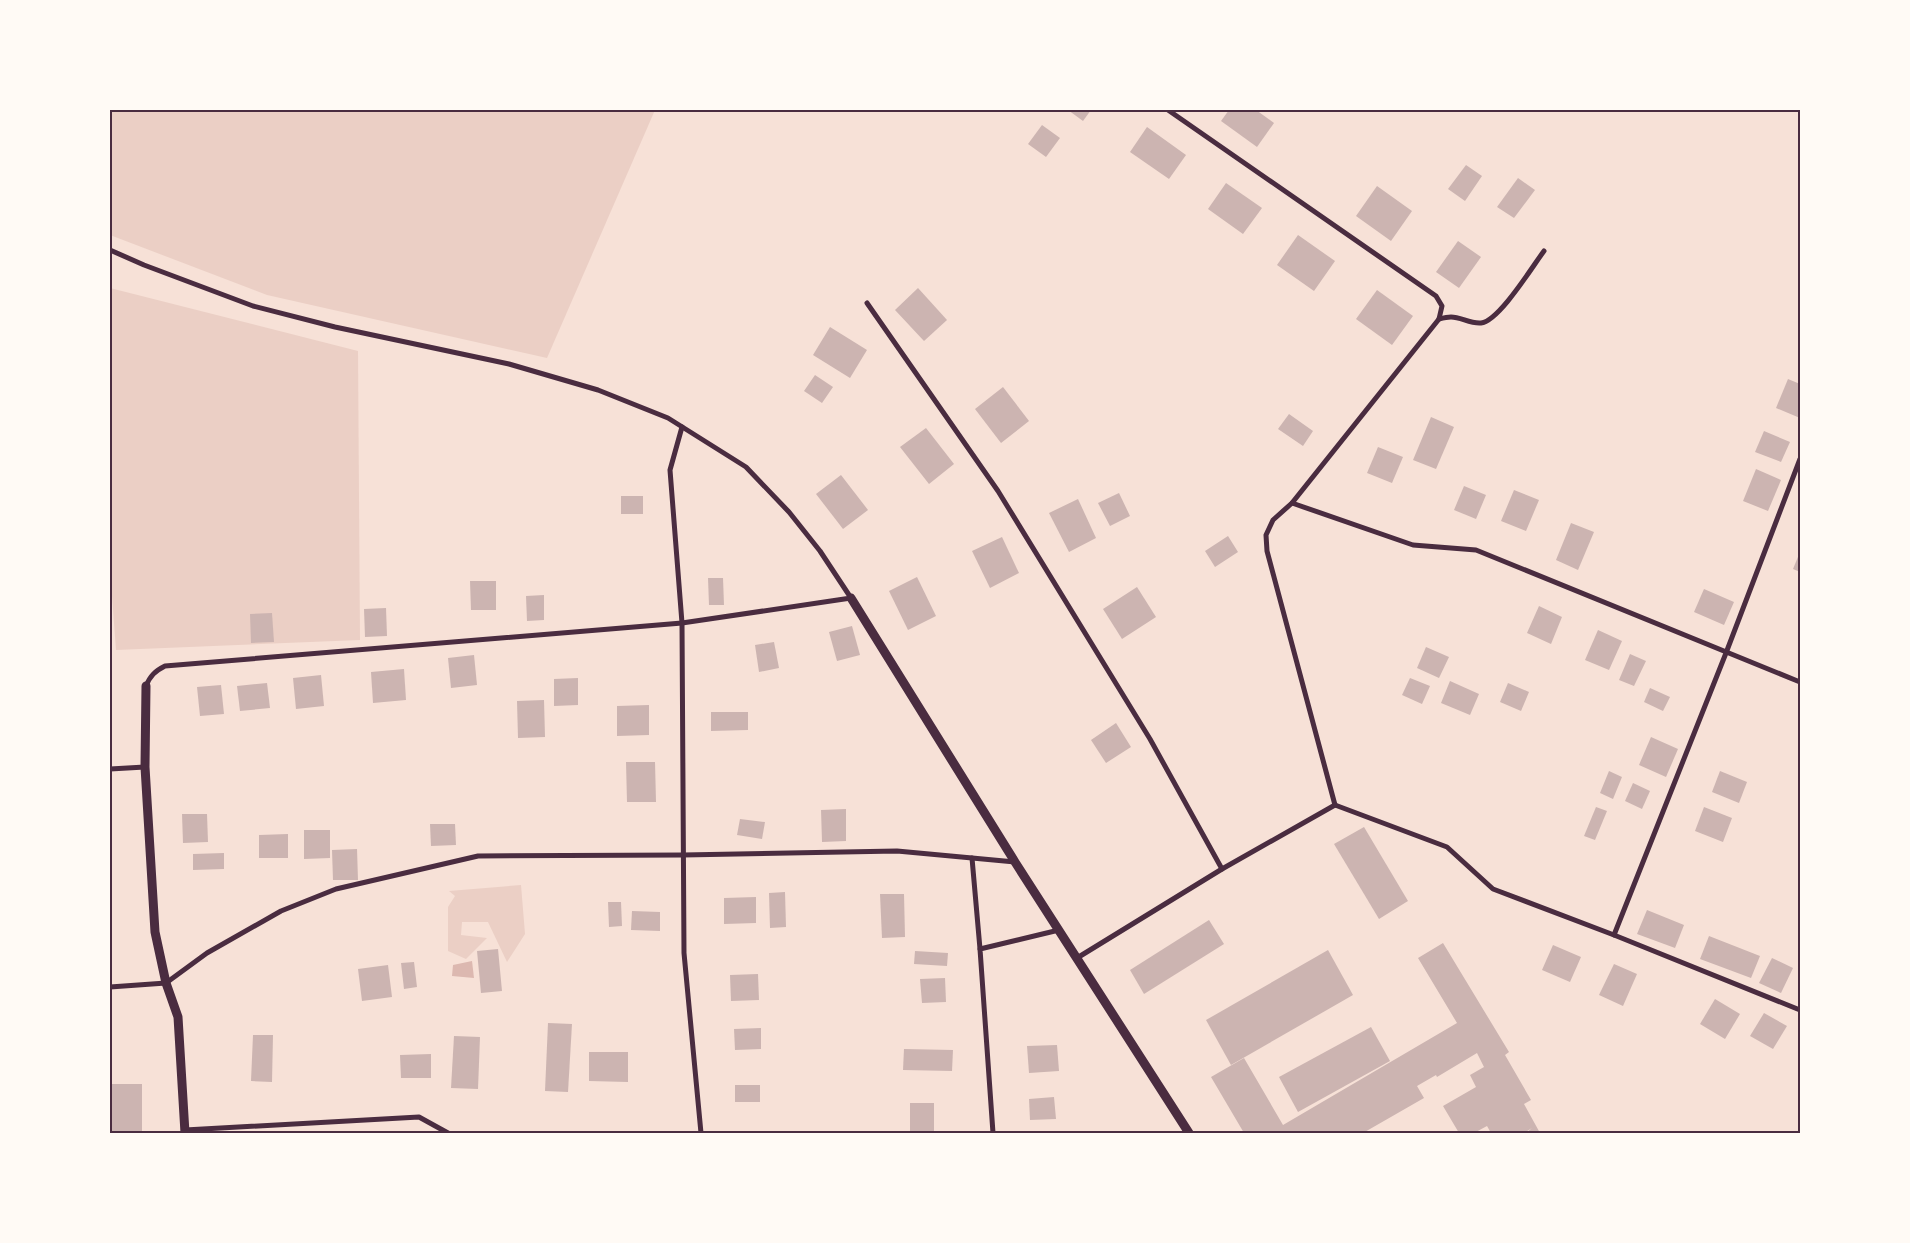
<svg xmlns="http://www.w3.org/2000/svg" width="1910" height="1243" font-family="'Exo 2',sans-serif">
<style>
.green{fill:#ebcfc5}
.water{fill:#dcb8b0}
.building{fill:#ccb4b1}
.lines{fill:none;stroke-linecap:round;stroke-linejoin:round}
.minor{stroke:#4a2c40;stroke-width:5}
.tertiary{stroke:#4a2c40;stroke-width:9}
.neatline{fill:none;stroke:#4a2c40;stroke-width:2}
</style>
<rect width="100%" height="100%" fill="#f7e1d7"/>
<g class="green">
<polygon points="110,110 655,110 547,358 267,295 110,235"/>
<polygon points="110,288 358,351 360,640 116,650 110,569"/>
<polygon points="521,885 525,934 507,962 488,922 462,922 461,935 487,938 466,959 448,951 448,907 455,896 449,891"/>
</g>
<polygon class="water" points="472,961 474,978 452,976 453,965"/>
<g class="building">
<polygon points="1068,110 1091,110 1083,121"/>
<polygon points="1229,110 1256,110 1274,123 1257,147 1221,121"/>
<polygon points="1042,125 1060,138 1046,157 1028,144"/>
<polygon points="1147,127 1186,155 1169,179 1130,152"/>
<polygon points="1466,165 1482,176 1465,201 1448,189"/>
<polygon points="1518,178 1535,190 1514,218 1497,207"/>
<polygon points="1226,183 1262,208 1243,234 1208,209"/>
<polygon points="1377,186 1412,211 1391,241 1356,216"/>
<polygon points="1298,235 1335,261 1314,291 1277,265"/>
<polygon points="1458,241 1481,257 1459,288 1436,272"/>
<polygon points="918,288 947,320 924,341 895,310"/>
<polygon points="1377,290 1413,316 1392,345 1356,319"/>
<polygon points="830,327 867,350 850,378 813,355"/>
<polygon points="815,375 833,387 822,403 804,391"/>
<polygon points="1788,379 1800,384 1800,418 1776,408"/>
<polygon points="1003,387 1029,421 1001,443 975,409"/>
<polygon points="1289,414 1313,431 1303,446 1278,429"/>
<polygon points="1431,417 1454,427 1436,469 1413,460"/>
<polygon points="926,428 954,464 929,484 900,447"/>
<polygon points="1764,431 1790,442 1781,462 1755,452"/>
<polygon points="1378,447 1403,457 1392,483 1367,473"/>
<polygon points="1756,469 1781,480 1768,511 1743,501"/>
<polygon points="841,475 868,510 843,529 816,494"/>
<polygon points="1464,486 1486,495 1476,519 1454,510"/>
<polygon points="1514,490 1539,500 1526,531 1501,521"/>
<polygon points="1119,493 1130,516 1110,526 1098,503"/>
<rect x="621" y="496" width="22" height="18"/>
<polygon points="1078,499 1096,538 1069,552 1049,513"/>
<polygon points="1571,523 1594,532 1578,570 1556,560"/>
<polygon points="1228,536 1238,552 1215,567 1205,551"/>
<polygon points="1002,537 1019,573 990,588 972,551"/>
<polygon points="1800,552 1800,572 1793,569"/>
<polygon points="917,577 936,616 908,630 889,591"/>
<polygon points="708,578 723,578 724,605 709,605"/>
<polygon points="470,581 496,581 496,610 471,610"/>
<polygon points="1137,587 1156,617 1122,639 1103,609"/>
<polygon points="1704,589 1734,602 1724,625 1694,612"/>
<polygon points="544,595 544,620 527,621 526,596"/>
<polygon points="1539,606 1562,617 1551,644 1527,633"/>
<polygon points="386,608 387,636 365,637 364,609"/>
<polygon points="272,613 274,642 251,643 250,614"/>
<polygon points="852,626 860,655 837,661 829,632"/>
<polygon points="1598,630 1622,641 1609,670 1585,660"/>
<polygon points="774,642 779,668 759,672 755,645"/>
<polygon points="1426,647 1449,657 1439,678 1417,668"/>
<polygon points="1630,654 1646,661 1634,686 1619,680"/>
<polygon points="474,655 477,685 451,688 448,658"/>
<polygon points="404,669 406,700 373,703 371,672"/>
<polygon points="321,675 324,706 296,709 293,678"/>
<polygon points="578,678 578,705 554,706 554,679"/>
<polygon points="1410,678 1430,686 1422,704 1402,695"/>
<polygon points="1450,681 1479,694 1470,715 1441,703"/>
<polygon points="267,683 270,708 240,711 237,686"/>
<polygon points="1508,683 1529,692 1521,711 1500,702"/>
<polygon points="221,685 224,714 200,716 197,687"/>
<polygon points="1650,688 1670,697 1663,711 1644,702"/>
<polygon points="544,700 545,737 518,738 517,701"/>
<polygon points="649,705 649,735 617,736 617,706"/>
<polygon points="711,712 748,712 748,730 711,731"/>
<polygon points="1116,723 1131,747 1106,763 1091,740"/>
<polygon points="1651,737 1678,749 1666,777 1639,765"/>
<polygon points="626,762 655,762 656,802 627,802"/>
<polygon points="1609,771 1622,777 1613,799 1600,793"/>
<polygon points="1720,771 1747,782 1739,803 1712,792"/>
<polygon points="1633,783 1650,791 1642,809 1625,801"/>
<polygon points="1596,807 1607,811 1595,840 1584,836"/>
<polygon points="1704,807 1732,818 1723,842 1695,831"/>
<polygon points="846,809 846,841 822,842 821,810"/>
<polygon points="182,814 207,814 208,842 183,843"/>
<polygon points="740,819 765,822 762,839 737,835"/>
<polygon points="430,824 455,824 456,845 431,846"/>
<polygon points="1364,827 1408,901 1379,919 1334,844"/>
<polygon points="304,830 330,830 330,858 304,859"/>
<polygon points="288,834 288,858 259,858 259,835"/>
<polygon points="357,849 358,880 333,880 332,850"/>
<polygon points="224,853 224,869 193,870 193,854"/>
<polygon points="785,892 786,927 770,928 769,893"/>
<polygon points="880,894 904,894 905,937 882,938"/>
<polygon points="756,897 756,923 724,924 724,898"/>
<polygon points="608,902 621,902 622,926 609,927"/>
<polygon points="1647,910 1684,925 1675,948 1637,934"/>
<polygon points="632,911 660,912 660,931 631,930"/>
<polygon points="1209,920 1224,944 1144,994 1130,970"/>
<polygon points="1709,936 1760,956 1751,978 1700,959"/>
<polygon points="1443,943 1509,1052 1505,1055 1531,1100 1524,1104 1540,1133 1526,1133 1532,1128 1524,1133 1491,1133 1487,1126 1474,1133 1459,1133 1443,1106 1476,1087 1470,1075 1484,1067 1477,1053 1437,1077 1436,1075 1417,1086 1424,1098 1363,1133 1244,1133 1211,1077 1244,1058 1283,1125 1457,1023 1418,958"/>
<polygon points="1553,945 1581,957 1570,982 1542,970"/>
<polygon points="498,949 502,991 481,993 477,951"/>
<polygon points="1328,950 1353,995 1231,1065 1206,1020"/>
<polygon points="915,951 948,953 947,966 914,964"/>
<polygon points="1772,958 1793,968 1781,993 1759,983"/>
<polygon points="414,962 417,987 404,989 401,963"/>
<polygon points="1614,964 1637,974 1623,1006 1599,995"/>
<polygon points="388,965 392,997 362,1001 358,969"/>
<polygon points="758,974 759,1000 731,1001 730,975"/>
<polygon points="945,978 946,1002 922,1003 920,979"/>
<polygon points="1715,999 1740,1014 1725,1039 1700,1024"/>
<polygon points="1764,1013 1787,1026 1773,1049 1750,1036"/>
<polygon points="548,1023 572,1024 568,1092 545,1091"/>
<polygon points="1371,1027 1390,1061 1298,1112 1279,1077"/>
<polygon points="761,1028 761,1049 735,1050 734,1029"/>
<polygon points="253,1035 273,1035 272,1082 251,1081"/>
<polygon points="454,1036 480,1037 478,1089 451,1088"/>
<polygon points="1057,1045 1059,1071 1029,1073 1027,1046"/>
<polygon points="904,1049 953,1050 952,1071 903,1070"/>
<polygon points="589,1052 628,1052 628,1082 589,1081"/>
<polygon points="431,1054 431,1078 401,1078 400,1055"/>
<rect x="110" y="1084" width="32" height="49"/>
<rect x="735" y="1085" width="25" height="17"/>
<polygon points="1054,1097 1056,1119 1030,1120 1029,1099"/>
<rect x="910" y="1103" width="24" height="28"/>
</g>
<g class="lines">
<g class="minor">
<polyline points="1168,110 1436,296 1442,306 1439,319 1292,503 1273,520 1266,535 1267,551 1335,805"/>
<path d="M110 250 144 265 253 306 335 327 509 364 598 390 668 418 746 467 789 512 820 551 851 598 682 623 165 666C155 671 150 676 146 686"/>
<polyline points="867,303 998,491 1150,739 1222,869"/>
<path d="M1439 319C1443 318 1447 317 1451 317 1461 317 1470 324 1481 323 1499 321 1532 267 1544 251"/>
<polyline points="682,427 670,470 682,623 684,953 701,1133"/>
<polyline points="1292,503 1413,545 1476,550 1800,682"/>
<polyline points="110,769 145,767"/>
<polyline points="1335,805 1447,847 1493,889 1614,935 1800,1010"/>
<polyline points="972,858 980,949"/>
<polyline points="1614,935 1726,653 1800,459"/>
<polyline points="1077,958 1222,869 1335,805"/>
<polyline points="110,987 166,983 207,953 281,911 336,889 478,856 683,855 897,851 1015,862"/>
<polyline points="185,1130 419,1117 448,1133"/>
<polyline points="993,1133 980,949 1059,930"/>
</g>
<g class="tertiary">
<polyline points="851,598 1015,862 1189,1133"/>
<polyline points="146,686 145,767 155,932 166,983 178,1017 185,1133"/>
</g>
</g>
<rect width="1910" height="1243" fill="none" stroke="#fffaf5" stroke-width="222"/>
<rect x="111" y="111" width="1688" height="1021" class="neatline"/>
</svg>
